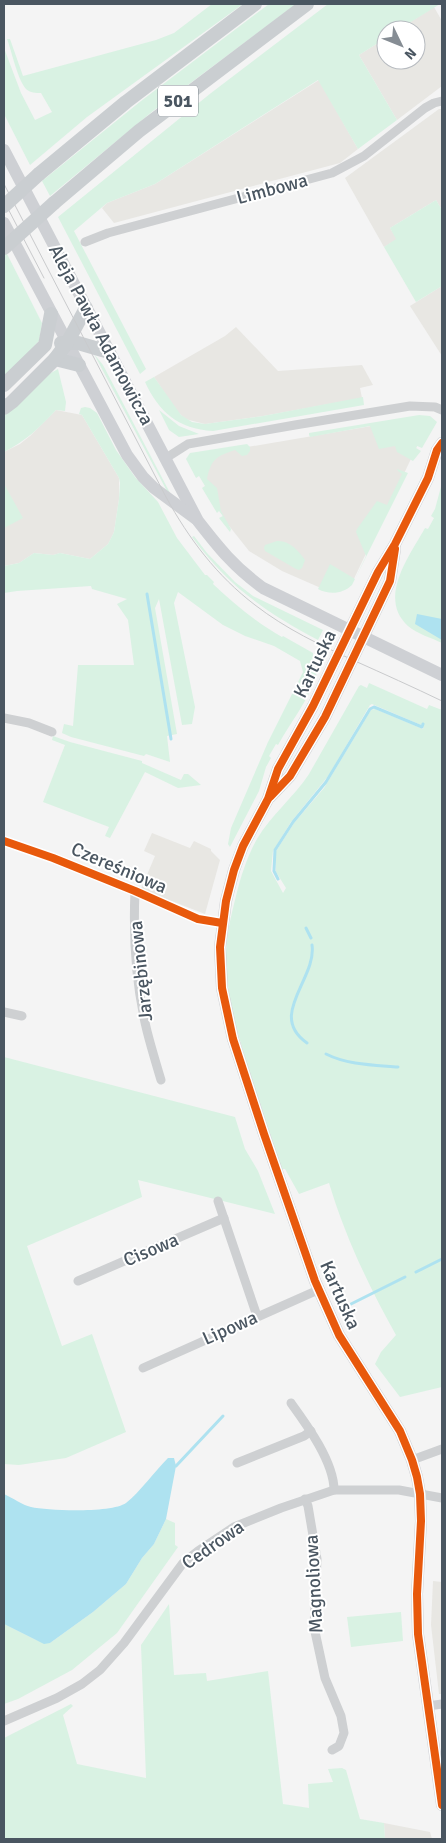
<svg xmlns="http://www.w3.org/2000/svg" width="446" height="1843" font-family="Signika,sans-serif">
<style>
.commercial{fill:#e8e7e3}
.green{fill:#d9f2e3;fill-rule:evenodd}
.water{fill:#aee2f0}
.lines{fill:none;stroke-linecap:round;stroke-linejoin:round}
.stream{stroke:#aee2f0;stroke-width:3}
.street{stroke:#ced0d2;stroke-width:9}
.secondary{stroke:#ced0d4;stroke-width:12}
.primary{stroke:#caced1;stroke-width:14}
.tram{stroke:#c9cacc;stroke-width:1}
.primary-bridge{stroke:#caced1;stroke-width:14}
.cycleway-casing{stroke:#fff;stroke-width:11}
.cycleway{stroke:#e8590c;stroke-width:8}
.labels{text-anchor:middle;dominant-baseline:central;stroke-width:4;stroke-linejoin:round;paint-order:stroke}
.shield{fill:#fff;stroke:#808990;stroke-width:1}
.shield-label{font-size:18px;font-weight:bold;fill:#4a5661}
.street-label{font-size:19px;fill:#4a5661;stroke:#fff}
</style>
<rect width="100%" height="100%" fill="#f4f4f4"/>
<g class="commercial">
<polygon points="434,7 442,21 442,86 397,120 359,55 386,38 386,60 416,60 416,30 398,30"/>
<polygon points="319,80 358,149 340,163 114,223 102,208 107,203 155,184"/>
<polygon points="439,109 442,109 442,210 436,200 390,228 397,239 384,247 345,178"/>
<polygon points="442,286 442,356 410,306"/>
<polygon points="236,327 278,371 362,365 373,385 360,388 362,398 263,416 205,424 185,419 176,410 154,377 225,336"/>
<polygon points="56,410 82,415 119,478 119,499 114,532 108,544 90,559 60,553 53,555 34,553 19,563 4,566 4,452 20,444 30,436"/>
<polygon points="395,422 419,442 351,585 330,592 282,571 249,551 226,522 216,504 206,479 209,462 224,451"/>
<polygon points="152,833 190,848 194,841 211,849 211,851 220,860 205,914 141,889 155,856 144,851"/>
<polygon points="433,1581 442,1582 442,1694 439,1694 431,1625"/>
<polygon points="384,1823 430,1832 432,1839 385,1839"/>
</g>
<g class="green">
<path d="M212 4H243L87 117 30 165 4 114V48L21 93 35 120 52 112 41 93C36 93 30 93 26 89 17 78 12 52 7 39H10L23 76 156 40 174 33Z"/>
<polygon points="269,4 296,4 153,111 50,196 42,181 141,101"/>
<polygon points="328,4 440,4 398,30 386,30 386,38 359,55 397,120 358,149 318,80 155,184 107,203 74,231 146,369 140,374 58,217 211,93"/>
<polygon points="436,200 442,210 442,286 416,302 384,247 396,239 390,228"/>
<polygon points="4,248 42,323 39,341 4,378"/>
<polygon points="94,354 103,365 170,493 168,493"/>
<path d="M58 369 66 402 65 411 56 410C39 428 26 441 4 452V416L49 374Z"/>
<path d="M154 377 181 415 192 422 205 424 263 416 363 397 364 405 213 431C178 429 159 412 145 382Z"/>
<path d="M85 407 90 408 97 413 116 450 135 477 158 502 177 538 205 575H207L214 582 213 584C234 604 257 623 282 637L283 636 313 653C313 661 318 668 316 676 309 700 290 723 278 745L276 744 269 756 271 758 266 767 259 791 230 847 228 844 231 828 268 742 303 672 300 661 274 646 245 636 223 625 178 592 174 603 195 707 192 724 182 725 159 599 155 608 177 734 167 736 170 762 146 754 144 756 71 737 62 733 64 724 73 726 78 665H134L128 620 117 604 127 599 92 589 91 586 17 591 4 593V566L19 563 34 553 53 555 60 553 90 559 108 544 114 532 119 499 120 483 119 478 82 415 79 414 81 408Z"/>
<polygon points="159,410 179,426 199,434 179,437 169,430"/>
<polygon points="419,415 430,416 437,422 422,448 417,446 416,448 421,451 413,461 397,452 395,446 379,449 370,426 310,437 309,435 309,433"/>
<path d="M247 444 250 447V451L247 455 242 456 235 450C217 456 211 459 207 479L217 488 221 511 231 529 230 532 219 518 223 516 219 511 217 513 202 488 205 486 199 476 196 478 186 459 190 453Z"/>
<path d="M397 469 408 473 352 585C343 594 329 595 318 589L330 564 355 579 366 556 356 532 357 529 377 501 387 505 402 474 398 471Z"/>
<path d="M442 483V643C432 638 417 634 408 626 377 598 410 555 425 528L428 529 434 518 431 516 435 509Z"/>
<polygon points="4,484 23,518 4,528"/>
<path d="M194 536 207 553 235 582 253 596 323 630 318 640C265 612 228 586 192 537Z"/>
<path d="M277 541C289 540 299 551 305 560L302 568 299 570 296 569 265 551 264 548 265 545Z"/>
<path d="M369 683 427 709 429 705 442 710V1387L400 1397 375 1364 381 1352 396 1335C369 1287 345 1236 329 1183L299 1194 285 1169H282C272 1140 263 1111 253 1082 240 1042 226 1000 226 956 226 936 231 916 236 896 241 876 247 857 257 839 271 815 294 797 309 774L359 686 361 685 367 688ZM372 704 421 725 422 724 424 725 423 729 375 709 371 710 324 788 294 823 276 851V872L286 888 283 893 271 871 273 851 291 822 329 775 370 705Z"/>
<polygon points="53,736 70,742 142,761 142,763 181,780 184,774 188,774 201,785 178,788 145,772 110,838 105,836 109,827 43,802 65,745 52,740"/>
<polygon points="4,1057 235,1117 245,1149 258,1171 275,1214 138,1180 142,1197 27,1246 62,1346 92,1334 126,1432 66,1458 19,1465 4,1464"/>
<polygon points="166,1519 175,1523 175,1545 178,1547 117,1633 72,1670 18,1699 4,1704 4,1624 36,1640 50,1643 93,1612 126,1584 142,1558 154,1544"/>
<polygon points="169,1604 174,1675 206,1673 207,1681 268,1671 283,1804 309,1808 308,1784 333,1782 328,1769 342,1768 346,1770 360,1819 384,1823 385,1839 4,1839 4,1738 71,1704 73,1706 63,1715 77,1764 146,1778 141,1645"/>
<polygon points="401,1612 403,1641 351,1647 347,1617"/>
</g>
<g class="water">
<polygon points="417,614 442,619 442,640 415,624"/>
<path d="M168 1458H174L176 1466 166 1519 154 1544 142 1558 126 1584 93 1612 50 1643 44 1644 4 1624V1494C13 1498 22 1505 31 1507 49 1511 112 1513 126 1503 140 1492 155 1471 168 1458Z"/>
</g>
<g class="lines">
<g class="stream">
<polyline points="147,594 171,739"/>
<polyline points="278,879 274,871 275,850 293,822 326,782 370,709 374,707 422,727 423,724"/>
<polyline points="306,928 311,938"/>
<path d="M307 1043C267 1015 317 979 312 945"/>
<path d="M326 1054C348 1065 373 1065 398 1067"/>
<polyline points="416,1272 442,1259"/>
<polyline points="345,1307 405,1277"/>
<polyline points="176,1466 223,1416"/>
</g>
<g class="street">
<polyline points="85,242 108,233 332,173 364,156 425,108 434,103 442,101"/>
<polyline points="166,458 188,444 295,425 410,406 435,407 442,410"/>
<polyline points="4,718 29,723 52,732"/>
<polyline points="4,841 53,858 135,891 198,919 222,923"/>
<path d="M135 891C133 937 136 986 147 1031 151 1047 156 1063 161 1080"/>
<polyline points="4,1012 22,1016"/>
<polyline points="218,1201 257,1316"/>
<polyline points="78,1281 224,1218"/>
<polyline points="143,1368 318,1290"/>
<path d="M291 1403C307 1425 334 1462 334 1490"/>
<polyline points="412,1460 442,1449"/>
<polyline points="237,1463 304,1436 311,1431"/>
<polyline points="305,1499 308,1506 317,1559 314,1627 325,1678 341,1716 344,1733 339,1746 332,1750"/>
<polyline points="428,1706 442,1704"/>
<polyline points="4,1721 57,1698 82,1684 100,1670 124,1643 183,1563 198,1551 234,1527 281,1508 334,1490 399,1490 442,1498"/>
</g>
<g class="secondary">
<path d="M4 150 198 521C219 548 234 567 263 588L442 675"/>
<polyline points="4,223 127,455 143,477 154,488 196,519"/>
<polyline points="442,443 437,450 428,478 395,544 378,572 313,706 278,769 268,799 243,846 234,870 226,901 220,947 222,988 233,1039 264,1134 315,1281 339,1335 400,1431 412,1460 417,1477 420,1494 421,1521 417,1594 418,1634 442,1805"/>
<polyline points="270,797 290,776 325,717 390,581 395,549"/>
</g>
<g class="primary">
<polyline points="39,174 126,102 255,4"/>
<polyline points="54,203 139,131 307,4"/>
<polyline points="61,343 78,343 109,352"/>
<polyline points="55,359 79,365"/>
<polyline points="4,385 45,345 51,314"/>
<polyline points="4,408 12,402 55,359 67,343 86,308"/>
</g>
<g class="tram">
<path d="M4 184 166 497C189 539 217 576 255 605 286 629 320 645 355 661 384 674 413 687 442 701"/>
<polyline points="4,201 44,278"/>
</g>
<g class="primary-bridge">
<polyline points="4,206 39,174"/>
<polyline points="4,248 54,203"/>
</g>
<defs>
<g id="cycleway">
<polyline points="442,443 437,450 428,478 395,544 378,572 313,706 278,769 268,799 243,846 234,870 226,901 220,947 222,988 233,1039 264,1134 315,1281 339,1335 400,1431 412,1460 417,1477 420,1494 421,1521 417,1594 418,1634 442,1805"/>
<polyline points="270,797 290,776 325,717 390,581 395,549"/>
<polyline points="4,841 53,858 135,891 198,919 222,923"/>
</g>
</defs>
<use href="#cycleway" class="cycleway-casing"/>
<use href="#cycleway" class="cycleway"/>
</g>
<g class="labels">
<rect class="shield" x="158" y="85.5" width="40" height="31" rx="4"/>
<g class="shield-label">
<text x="178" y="101">501</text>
</g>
<g class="street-label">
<text transform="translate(272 189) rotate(-15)">Limbowa</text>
<text transform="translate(101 335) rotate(62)">Aleja Pawła Adamowicza</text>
<text transform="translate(315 664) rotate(-64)">Kartuska</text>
<text transform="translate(119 868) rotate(23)">Czereśniowa</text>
<text transform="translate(141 971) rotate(-96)">Jarzębinowa</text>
<text transform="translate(151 1250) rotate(-23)">Cisowa</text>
<text transform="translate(340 1295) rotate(66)">Kartuska</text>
<text transform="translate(230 1328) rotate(-24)">Lipowa</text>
<text transform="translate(213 1545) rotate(-35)">Cedrowa</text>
<text transform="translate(314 1584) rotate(-93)">Magnoliowa</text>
</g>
</g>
<rect width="446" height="1843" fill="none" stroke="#4a5661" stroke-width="10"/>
<g transform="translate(401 45) rotate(133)"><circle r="24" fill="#ffffff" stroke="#b7bbc0"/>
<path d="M0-4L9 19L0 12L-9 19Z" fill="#868d94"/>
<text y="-8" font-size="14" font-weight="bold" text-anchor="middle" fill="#4a5661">N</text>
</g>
</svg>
